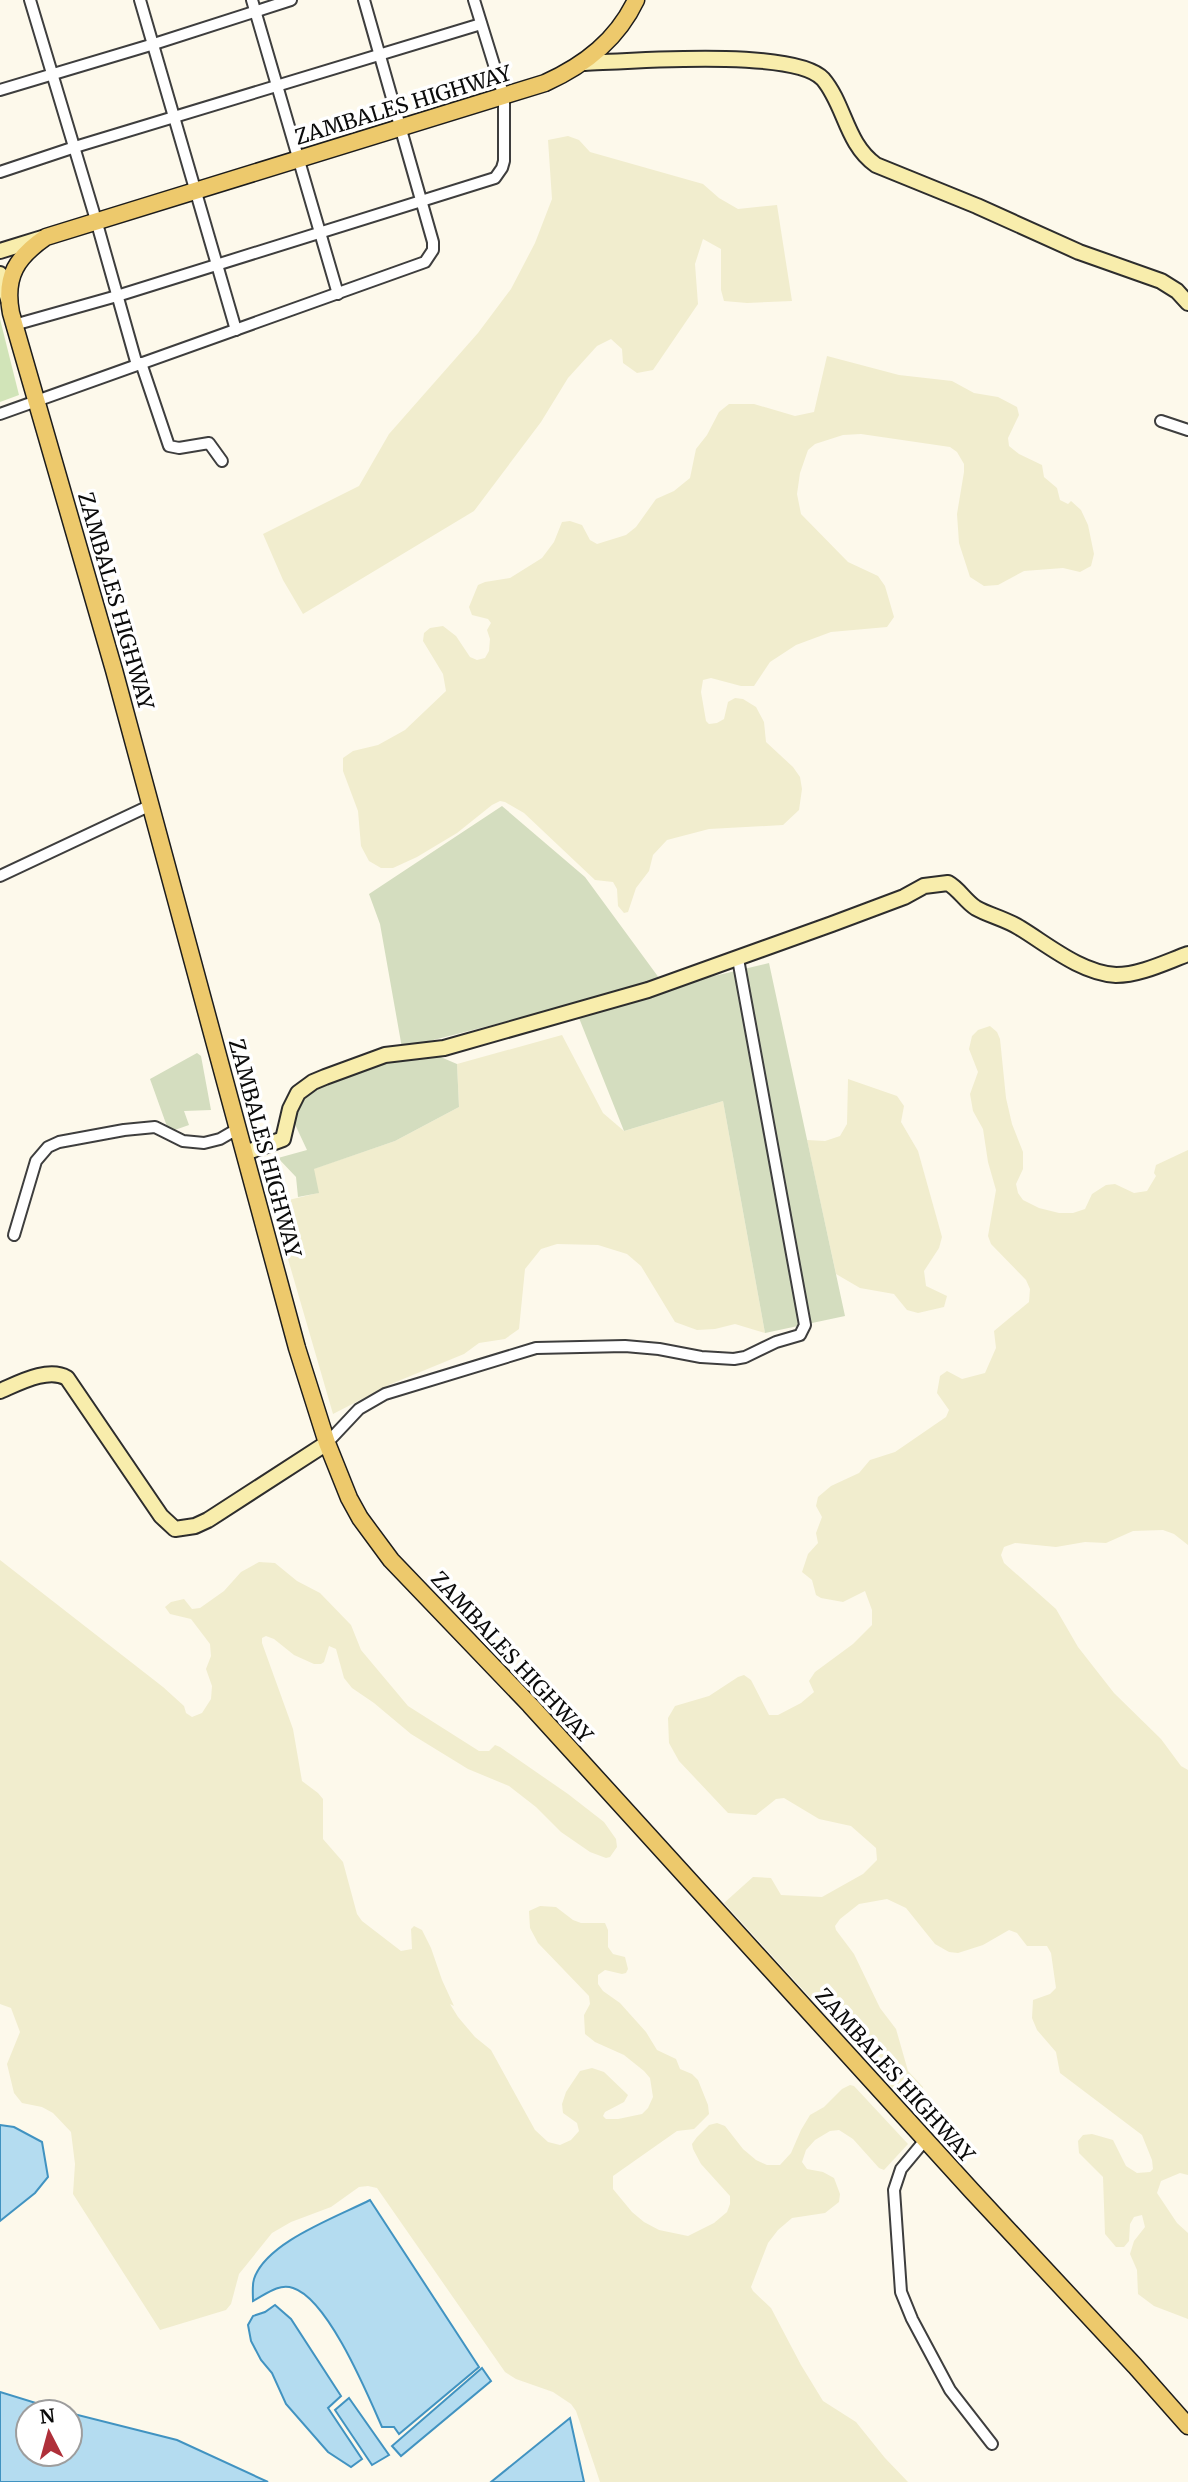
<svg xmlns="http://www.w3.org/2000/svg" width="1188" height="2482" font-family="Merriweather,serif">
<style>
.farmland{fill:#f1edce}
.green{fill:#d1e4b8}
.cemetery{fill:#d4ddbf}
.water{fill:#b4dcf0;stroke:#4193c1;stroke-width:2}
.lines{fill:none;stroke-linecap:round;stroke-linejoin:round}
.street-casing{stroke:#3e3e3e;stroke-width:14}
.secondary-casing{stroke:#2d2d2d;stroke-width:18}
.primary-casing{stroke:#1c1c1c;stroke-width:19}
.street{stroke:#fff;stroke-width:10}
.secondary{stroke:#f8edac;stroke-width:14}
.primary{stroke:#edc96c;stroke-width:16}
.labels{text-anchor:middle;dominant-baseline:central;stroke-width:7;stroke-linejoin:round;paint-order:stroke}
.street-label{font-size:21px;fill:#0b0b0b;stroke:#fff}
</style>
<rect width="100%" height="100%" fill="#fdf9eb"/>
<g class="farmland">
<polygon points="568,136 579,140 590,152 703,184 719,198 738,209 777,205 792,301 747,303 724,301 721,290 721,249 703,239 695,264 698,304 653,370 637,373 623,363 622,349 611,339 597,346 568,378 541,422 474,511 303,614 283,580 263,534 359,486 389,434 478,333 511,289 535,243 552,199 548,140"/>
<polygon points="827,356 899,375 952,381 974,393 998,397 1017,407 1019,415 1008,438 1009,446 1019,454 1042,465 1044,477 1057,488 1060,500 1068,504 1071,501 1081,510 1088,525 1094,554 1091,566 1080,572 1063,568 1024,571 998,585 984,586 970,577 959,543 957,514 964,472 964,464 957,452 950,447 861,434 843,435 815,444 808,450 800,473 797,494 801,514 848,562 878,576 885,586 894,617 887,627 831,632 796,645 770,662 754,686 741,686 711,678 703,680 701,692 706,721 709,724 717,723 724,719 728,702 735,698 743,699 756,707 764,722 766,742 793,767 800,777 802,789 799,810 783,825 709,829 667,840 653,855 649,871 636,888 628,912 624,913 618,906 617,889 613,882 595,880 524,813 505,802 500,801 492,805 457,833 417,857 393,868 381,868 369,861 361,846 358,811 343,771 343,758 353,751 378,745 405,730 446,691 443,674 423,641 424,633 430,628 443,626 456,636 470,657 477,660 485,658 489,651 490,639 487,630 491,623 488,619 472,615 469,607 478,585 485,582 510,578 542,558 554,542 562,522 570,521 582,525 590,540 597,544 626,535 636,527 656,499 674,491 690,478 696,449 707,435 719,412 729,404 754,404 795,416 814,412"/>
<polygon points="990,1026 997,1032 1000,1039 1006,1098 1012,1124 1023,1152 1023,1169 1016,1184 1018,1193 1023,1200 1039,1208 1059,1213 1073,1213 1085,1209 1092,1194 1106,1185 1115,1184 1134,1193 1147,1191 1156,1176 1154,1173 1156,1165 1188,1150 1188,1545 1174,1534 1163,1530 1133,1531 1106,1543 1085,1542 1056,1547 1015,1543 1004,1547 1001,1555 1004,1563 1056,1609 1078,1647 1114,1693 1161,1739 1181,1766 1188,1770 1188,2175 1180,2173 1161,2181 1157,2193 1177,2223 1188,2233 1188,2319 1154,2306 1138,2294 1137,2270 1130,2254 1134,2241 1145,2227 1142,2215 1134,2217 1130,2224 1129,2241 1124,2247 1116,2247 1105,2234 1103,2177 1079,2153 1078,2141 1083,2135 1092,2134 1113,2140 1126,2166 1137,2173 1150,2172 1153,2169 1152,2160 1142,2135 1060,2073 1056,2052 1037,2030 1032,2018 1033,2000 1050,1994 1056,1988 1051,1953 1047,1946 1027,1946 1017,1933 1009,1930 983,1945 958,1953 949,1952 935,1944 906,1908 887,1899 859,1904 840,1919 835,1926 836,1930 854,1954 880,2008 896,2029 908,2071 923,2087 923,2100 909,2106 724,1903 753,1877 771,1878 781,1895 822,1897 863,1874 877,1860 876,1848 851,1826 819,1819 784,1798 776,1799 756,1815 728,1813 679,1761 669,1743 668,1718 675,1706 709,1696 738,1677 744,1675 751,1680 769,1715 778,1715 801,1703 814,1692 809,1681 815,1672 853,1644 872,1625 872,1610 865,1591 843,1602 821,1598 816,1595 812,1580 802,1572 808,1554 818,1543 816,1533 822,1517 816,1506 818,1497 831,1486 859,1473 870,1460 895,1452 946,1417 949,1410 937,1393 940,1376 947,1371 962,1379 985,1373 996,1348 994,1331 1029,1302 1030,1289 1026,1280 991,1244 988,1236 996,1190 988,1162 983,1129 973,1111 970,1094 978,1072 969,1049 972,1036 978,1030"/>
<polygon points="562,1035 603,1113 624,1131 723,1101 765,1333 735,1324 715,1329 697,1330 675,1322 641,1266 627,1254 598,1245 557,1244 541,1249 525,1269 519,1329 505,1339 479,1343 464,1354 391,1384 333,1414 272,1204 318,1193 313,1169 395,1141 459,1107 457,1064"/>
<polygon points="848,1079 897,1096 904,1106 901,1122 918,1151 942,1237 939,1248 924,1271 926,1286 947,1296 944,1307 918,1313 907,1310 894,1294 860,1288 836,1274 807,1140 825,1141 840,1136 847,1124"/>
<polygon points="0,1560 163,1687 184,1706 186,1713 192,1717 202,1713 211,1699 212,1686 206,1669 211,1656 210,1644 191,1619 170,1614 165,1607 171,1602 184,1599 192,1609 200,1608 224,1591 241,1572 259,1562 275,1563 297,1581 320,1593 351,1625 361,1650 408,1706 479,1751 489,1751 495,1745 500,1747 568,1794 604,1822 616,1839 617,1847 610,1857 606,1858 590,1852 561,1832 536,1807 509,1786 468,1769 411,1734 374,1703 352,1688 344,1678 336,1649 329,1646 324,1662 321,1664 314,1664 294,1655 274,1639 266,1636 262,1638 262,1643 293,1729 302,1781 318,1793 323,1799 323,1839 343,1862 357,1914 362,1921 401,1951 412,1949 411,1929 414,1926 422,1930 431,1948 442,1980 454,2006 450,2004 458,2017 475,2037 491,2050 535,2130 548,2142 560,2145 571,2140 579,2131 577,2123 563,2113 562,2104 566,2092 580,2071 592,2068 604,2072 628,2095 624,2102 605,2112 603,2116 606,2119 618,2119 642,2114 648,2108 653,2097 650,2078 644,2071 624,2055 595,2042 585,2034 584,2015 590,2004 589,1996 538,1943 530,1928 529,1911 540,1906 556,1907 573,1920 581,1923 605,1923 608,1930 608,1947 613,1954 625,1957 628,1969 626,1973 622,1974 605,1970 598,1975 598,1984 603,1991 620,2003 646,2032 657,2050 676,2059 680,2069 692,2074 698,2080 708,2105 709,2114 694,2129 677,2131 613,2176 613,2189 632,2212 644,2222 659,2230 688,2236 714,2223 727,2212 730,2204 730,2196 701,2164 693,2149 692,2144 697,2137 709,2125 717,2123 725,2126 743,2149 756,2160 767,2165 780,2165 791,2153 801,2130 810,2115 824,2107 842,2089 850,2085 854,2086 908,2144 884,2170 879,2168 853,2139 839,2130 830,2131 815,2140 806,2150 802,2162 807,2169 823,2172 834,2178 840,2194 839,2202 825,2213 792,2218 778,2230 768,2243 751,2287 753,2291 771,2308 801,2365 823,2401 856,2422 885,2458 908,2482 600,2482 576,2411 571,2404 553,2392 516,2379 505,2372 377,2188 368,2186 359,2187 331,2207 291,2222 272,2233 239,2274 231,2304 226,2310 160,2330 73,2194 75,2164 71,2132 53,2113 42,2107 22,2103 14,2093 7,2064 20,2032 11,2008 0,2004"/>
</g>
<polygon class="green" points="0,319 19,395 0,402"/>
<g class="cemetery">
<polygon points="502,806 585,877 662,982 402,1048 380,924 369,894"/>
<polygon points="769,963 845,1316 765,1333 723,1101 624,1131 579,1018 697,980"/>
<polygon points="197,1053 201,1056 211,1110 184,1111 189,1125 169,1132 150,1079"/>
<polygon points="436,1055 457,1064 459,1107 395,1141 314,1169 319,1193 298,1197 296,1177 278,1158 307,1150 292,1118 304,1096 316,1087 389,1061"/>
</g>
<g class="water">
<polygon points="0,2125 14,2127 42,2142 48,2177 35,2193 0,2221"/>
<path d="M370 2200 479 2367 399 2434 394 2427H382C367 2393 328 2299 293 2288 278 2283 265 2295 253 2301 253 2294 252 2285 254 2279 266 2242 337 2217 370 2200Z"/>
<polygon points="275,2305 291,2319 341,2396 328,2408 362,2459 351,2467 328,2452 286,2404 272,2373 261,2360 251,2341 248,2325 253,2316 265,2312"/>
<polygon points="482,2368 491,2381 401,2456 392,2446"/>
<polygon points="0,2392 65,2412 28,2412 28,2454 70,2454 70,2413 177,2440 268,2482 0,2482"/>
<polygon points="349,2398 389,2455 372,2465 335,2410"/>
<polygon points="570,2418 584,2482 491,2482"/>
</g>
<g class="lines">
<defs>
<g id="street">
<polyline points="30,0 96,220 137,365"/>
<polyline points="140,0 236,330"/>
<polyline points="252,0 338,294"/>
<polyline points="0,90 154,44 291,0"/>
<polyline points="0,172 75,147 481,24"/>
<polyline points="14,325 117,296 495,178 502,168 504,161 504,97 474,0"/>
<polyline points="141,363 169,446 179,448 209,443 222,461"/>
<polyline points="0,414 425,262 433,250 433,242 364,0"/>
<polyline points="1161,421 1188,430"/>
<polyline points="0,876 151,805"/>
<polyline points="14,1235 36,1161 48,1147 59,1142 124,1130 155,1127 183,1141 204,1143 220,1139 239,1128"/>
<polyline points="327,1443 359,1409 385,1394 536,1348 625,1346 659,1349 701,1357 734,1359 745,1357 776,1342 800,1335 805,1325 738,959"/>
<polyline points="926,2139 901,2169 894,2190 901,2292 912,2319 950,2390 992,2444"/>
</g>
<g id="secondary">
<path d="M585 63C629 61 795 48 823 79 845 105 846 144 876 165L977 206 1079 252 1161 281 1177 291 1188 303"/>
<polyline points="0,251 42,238"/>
<polyline points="0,274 8,299"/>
<path d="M245 1153 283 1139 290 1109 298 1093 313 1082 325 1077 385 1055 444 1048 648 990 832 924 904 897 924 886 948 883C959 889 965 901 976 908 988 915 1006 919 1020 928 1048 945 1081 973 1116 975 1140 975 1166 962 1188 954"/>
<path d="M0 1391C19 1383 48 1367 67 1378L161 1516 175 1529 195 1526 208 1520 327 1443"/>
</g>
<path id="primary" d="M636 0C617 40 585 65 545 83L46 237C17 257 4 276 11 313L114 670 297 1348 327 1443 349 1498 360 1518 391 1560 530 1705 972 2191 1135 2366 1188 2426"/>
</defs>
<use href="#street" class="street-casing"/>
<use href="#secondary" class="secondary-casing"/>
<use href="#primary" class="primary-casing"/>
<use href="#street" class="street"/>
<use href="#secondary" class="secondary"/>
<use href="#primary" class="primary"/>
</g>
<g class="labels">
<g class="street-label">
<text transform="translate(403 105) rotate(-17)">ZAMBALES HIGHWAY</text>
<text transform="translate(116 601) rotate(74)">ZAMBALES HIGHWAY</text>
<text transform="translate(265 1148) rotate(75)">ZAMBALES HIGHWAY</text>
<text transform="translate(512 1657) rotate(47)">ZAMBALES HIGHWAY</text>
<text transform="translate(895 2075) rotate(48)">ZAMBALES HIGHWAY</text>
</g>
</g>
<g transform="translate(49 2433) rotate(354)"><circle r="33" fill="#ffffff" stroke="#9d9d9d" stroke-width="2"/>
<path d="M0-5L12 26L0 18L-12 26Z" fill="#af303a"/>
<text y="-10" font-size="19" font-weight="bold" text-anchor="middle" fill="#0b0b0b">N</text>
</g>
</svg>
